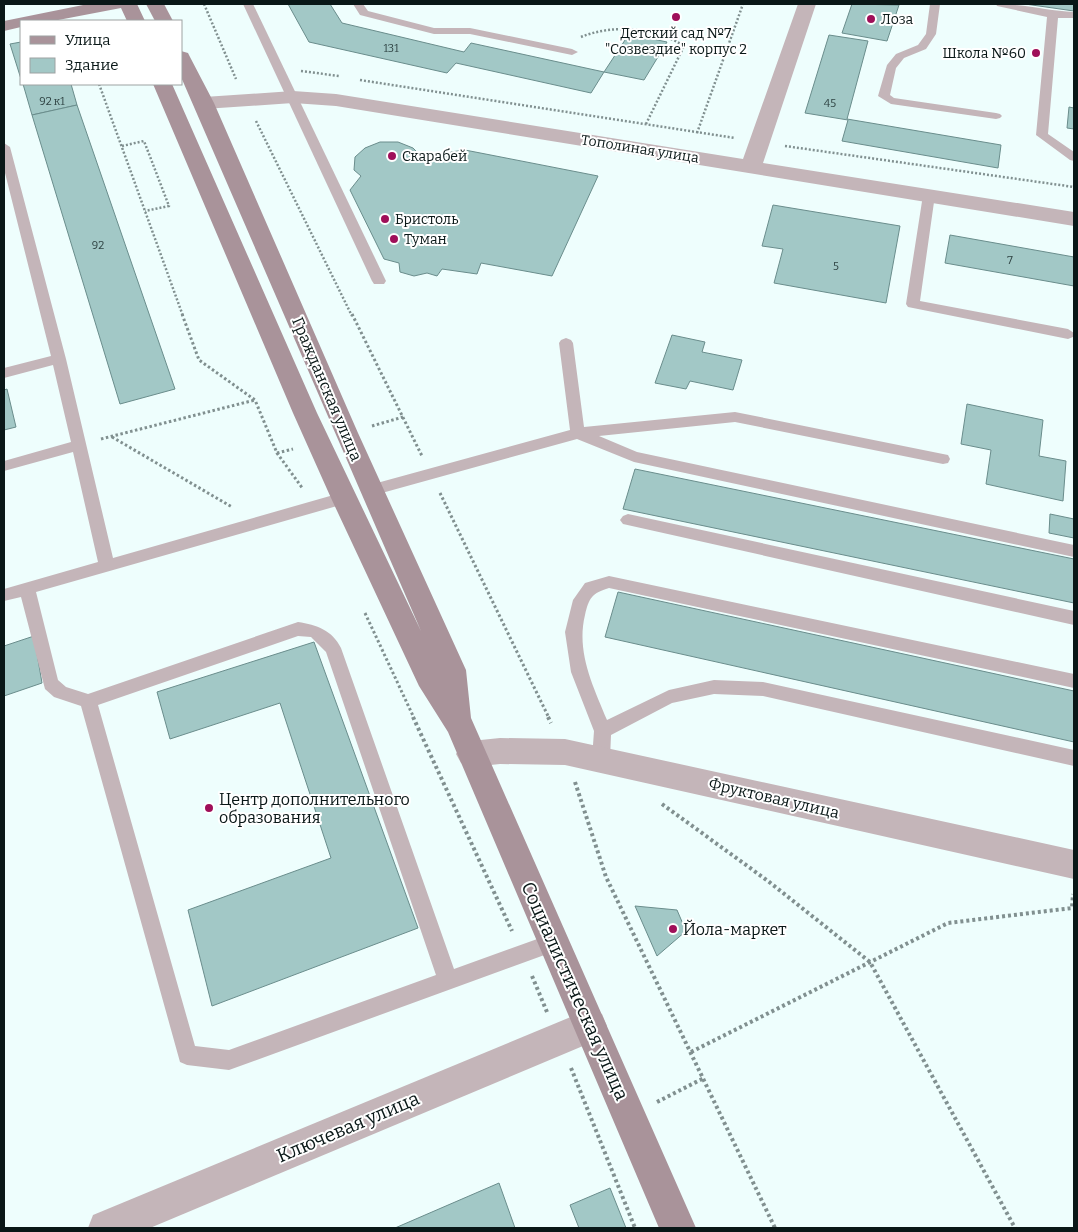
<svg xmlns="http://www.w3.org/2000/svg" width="1078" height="1232" font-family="Bitter,serif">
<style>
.building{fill:#a2c8c6;stroke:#6a8d8c}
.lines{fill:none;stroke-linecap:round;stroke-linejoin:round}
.path-far2{stroke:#819090;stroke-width:2.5;stroke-dasharray:2 2;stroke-linecap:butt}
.path-far1{stroke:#819090;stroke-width:3;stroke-dasharray:2.5 2.5;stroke-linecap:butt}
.path{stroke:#819090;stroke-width:4;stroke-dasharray:3 3;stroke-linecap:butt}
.lane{fill:#c4b5b9;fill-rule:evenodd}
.street{fill:#c4b5b9;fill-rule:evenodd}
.secondary{fill:#a9939a;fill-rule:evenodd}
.poi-dot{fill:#9f0f59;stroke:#fff;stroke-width:2}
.labels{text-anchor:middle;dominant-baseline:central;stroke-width:4;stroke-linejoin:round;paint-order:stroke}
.far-number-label{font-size:11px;fill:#2f4343}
.far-poi-label{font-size:14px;fill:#091717;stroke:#fff;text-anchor:start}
.far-street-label{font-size:14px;fill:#091717;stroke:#fff}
.street-label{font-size:16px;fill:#091717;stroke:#fff}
.poi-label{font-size:16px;fill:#091717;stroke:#fff;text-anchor:start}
.near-street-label{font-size:19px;fill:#091717;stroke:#fff}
</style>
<rect width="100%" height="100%" fill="#eefefd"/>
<g class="building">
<polygon points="288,4 330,4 342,23 464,52 471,43 604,72 591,93 456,63 447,73 309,42"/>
<polygon points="852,4 899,5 887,41 842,33"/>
<polygon points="1025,4 1074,4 1074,11"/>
<polygon points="629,34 667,42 644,80 604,72"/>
<polygon points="829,35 868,41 847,119 1001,145 998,168 842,141 848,120 805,113"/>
<polygon points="21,42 21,79 10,44"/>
<polygon points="23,84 71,84 77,105 32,115"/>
<polygon points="77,105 175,389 120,404 32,115"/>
<polygon points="1069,107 1074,108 1074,129 1067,128"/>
<polygon points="380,142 398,142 413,148 421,156 465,150 598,176 552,276 481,263 477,274 442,269 437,276 427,273 414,276 400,272 399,263 384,259 350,190 361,176 354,170 355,157 365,148"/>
<polygon points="773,205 900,226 886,303 774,283 783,249 762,246"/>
<polygon points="950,235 1074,257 1074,286 945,263"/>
<polygon points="672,335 705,342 702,352 742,360 733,390 690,381 686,389 655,383"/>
<polygon points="7,389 16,427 4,430 4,390"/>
<polygon points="967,404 1043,420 1039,456 1066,461 1063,501 986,484 991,450 961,444"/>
<polygon points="635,469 1074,559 1074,603 623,509"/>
<polygon points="1050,514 1074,519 1074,538 1049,533"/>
<polygon points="618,592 1074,691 1074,742 605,637"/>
<polygon points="34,636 42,683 4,696 4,646"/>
<polygon points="314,642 418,928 212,1006 188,910 331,858 280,703 170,739 157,692"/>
<polygon points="635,906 677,910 686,931 657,956"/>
<polygon points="499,1183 515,1228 395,1228"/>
<polygon points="610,1188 626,1228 579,1228 570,1205"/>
</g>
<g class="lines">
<g class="path-far2">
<polyline points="204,4 236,79"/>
<path d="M581 37C613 24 655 27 684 46L646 124"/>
<polyline points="301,71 339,76"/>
<polyline points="360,80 735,138"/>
<polyline points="99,84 183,316"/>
<polyline points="256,121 352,316"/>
<polyline points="697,133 743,4"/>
<polyline points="122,146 144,141 169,206 145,211"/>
<polyline points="785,146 1074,187"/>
</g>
<g class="path-far1">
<polyline points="182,314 199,360 255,400 277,453 303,489"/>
<polyline points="352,314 422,456"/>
<polyline points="372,426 403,417"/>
<polyline points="112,437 232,507"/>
<polyline points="101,439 255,400"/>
<polyline points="277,453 293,449"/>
<polyline points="440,493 549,718"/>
<polyline points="365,613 414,718"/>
</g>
<g class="path">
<polyline points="413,717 512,931"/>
<polyline points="548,717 551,723"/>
<polyline points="575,782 606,877 775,1228"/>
<polyline points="662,804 768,881 870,962 1015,1228"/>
<polyline points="532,976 547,1012"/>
<polyline points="691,1052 948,923 1072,908 1073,894"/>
<polyline points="571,1068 635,1228"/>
<polyline points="657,1102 704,1078"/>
</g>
<g class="lane">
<polygon points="243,4 253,4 386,281 384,284 374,284 372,281"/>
<polygon points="353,4 363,4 368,11 434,28 470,28 572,49 578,52 572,55 470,34 434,34 360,15"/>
<polygon points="930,4 940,4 936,34 926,49 904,58 896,68 890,95 894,98 996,113 1000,114 1002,116 1000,118 996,119 891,104 878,96 887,65 896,54 918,45 926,34"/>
<path d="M996 4C1023 4 1048 11 1074 12V18H1058L1048 134 1074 152V161L1070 160 1036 135 1047 17 997 6Z"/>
<path d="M4 143 10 147 66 359 113 558 344 492 349 494 352 498 349 502 344 504 36 592 58 680 66 687 88 694 298 622C317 625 332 630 341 648L454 969 554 933 561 935 564 942 561 949 229 1070 187 1065 180 1062 81 706 54 697 45 689 21 597 4 601V589L98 562 73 452 4 471V461L71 442 53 365 4 378V368L51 356 4 169ZM298 636 311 637 326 652 436 975 229 1050 195 1046 98 705Z"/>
<polygon points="929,191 935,195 920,301 1068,329 1074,333 1073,337 1068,339 908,307 906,304 923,195"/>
<polygon points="566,338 571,340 573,343 584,427 735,412 943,454 948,455 950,459 948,463 943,464 735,422 599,436 637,452 1074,545 1074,557 634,462 577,439 371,496 366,494 363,490 366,486 570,430 559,343 561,340"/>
<polygon points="628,514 1074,611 1074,625 623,524 620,520 623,516"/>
<path d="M609 576 1074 674V688L609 588C592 593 589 598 585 615 576 652 593 686 607 720L669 690 714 680 763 682 1074 750V766L763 696 714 694 672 703 611 735 610 759 607 764 601 767 595 764 592 759 594 731 571 672 565 632 573 600 585 583Z"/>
</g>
<g class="street">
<polygon points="798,4 816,4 763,163 1074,212 1074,226 336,106 293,103 204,109 197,107 194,103 197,99 204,97 293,91 336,94 743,159"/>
<polygon points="500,738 565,739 1074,850 1074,879 565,765 500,764 471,767 461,763 456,754 461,745 471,741"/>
<polygon points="590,1009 602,1014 607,1026 602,1038 150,1228 88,1228 93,1215"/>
</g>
<g class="secondary">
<polygon points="88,4 137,4 145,21 127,21 121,8 53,21 21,21 21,27 4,31 4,21"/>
<polygon points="146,4 164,4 173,21 155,21"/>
<polygon points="181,51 188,53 190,57 214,103 358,433 466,670 471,718 696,1228 659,1228 448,732 419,686 331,498 293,413 153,84 172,84 317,413 421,631 181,77"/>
</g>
</g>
<g class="poi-dot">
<circle cx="676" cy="17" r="5"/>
<circle cx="871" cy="19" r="5"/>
<circle cx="1036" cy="53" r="5"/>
<circle cx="392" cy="156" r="5"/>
<circle cx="385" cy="219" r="5"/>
<circle cx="394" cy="239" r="5"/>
<circle cx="209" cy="808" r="5"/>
<circle cx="673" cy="929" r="5"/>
</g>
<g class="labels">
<g class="far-number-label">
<text x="391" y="48">131</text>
<text x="52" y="101">92 к1</text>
<text x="830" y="103">45</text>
<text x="98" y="245">92</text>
<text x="1010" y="260">7</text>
<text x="836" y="266">5</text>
</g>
<g class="far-poi-label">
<text x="881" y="19">Лоза</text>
<text x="676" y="33" text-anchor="middle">Детский сад №7<tspan x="676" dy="16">"Созвездие" корпус 2</tspan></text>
<text x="1026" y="53" text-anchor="end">Школа №60</text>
<text x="402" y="156">Скарабей</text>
<text x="395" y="219">Бристоль</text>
<text x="404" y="239">Туман</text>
</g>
<g class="far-street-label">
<text transform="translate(640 149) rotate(9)">Тополиная улица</text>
</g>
<g class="street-label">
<text transform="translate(327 389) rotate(67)">Гражданская улица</text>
<text transform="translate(774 798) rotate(13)">Фруктовая улица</text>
</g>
<g class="poi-label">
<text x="219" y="799">Центр дополнительного<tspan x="219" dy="18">образования</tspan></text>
<text x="683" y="929">Йола-маркет</text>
</g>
<g class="near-street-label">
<text transform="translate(575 991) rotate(66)">Социалистическая улица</text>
<text transform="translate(348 1127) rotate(-23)">Ключевая улица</text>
</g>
</g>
<rect width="1078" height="1232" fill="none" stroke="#091717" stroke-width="10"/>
<rect x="20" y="20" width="162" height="65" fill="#ffffff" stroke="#9da2a2"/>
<rect x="30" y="36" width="25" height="8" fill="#a9939a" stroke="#9da2a2"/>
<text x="65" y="45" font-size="15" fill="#091717">Улица</text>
<rect x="30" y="58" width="25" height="15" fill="#a2c8c6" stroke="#9da2a2"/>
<text x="65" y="70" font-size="15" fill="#091717">Здание</text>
</svg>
